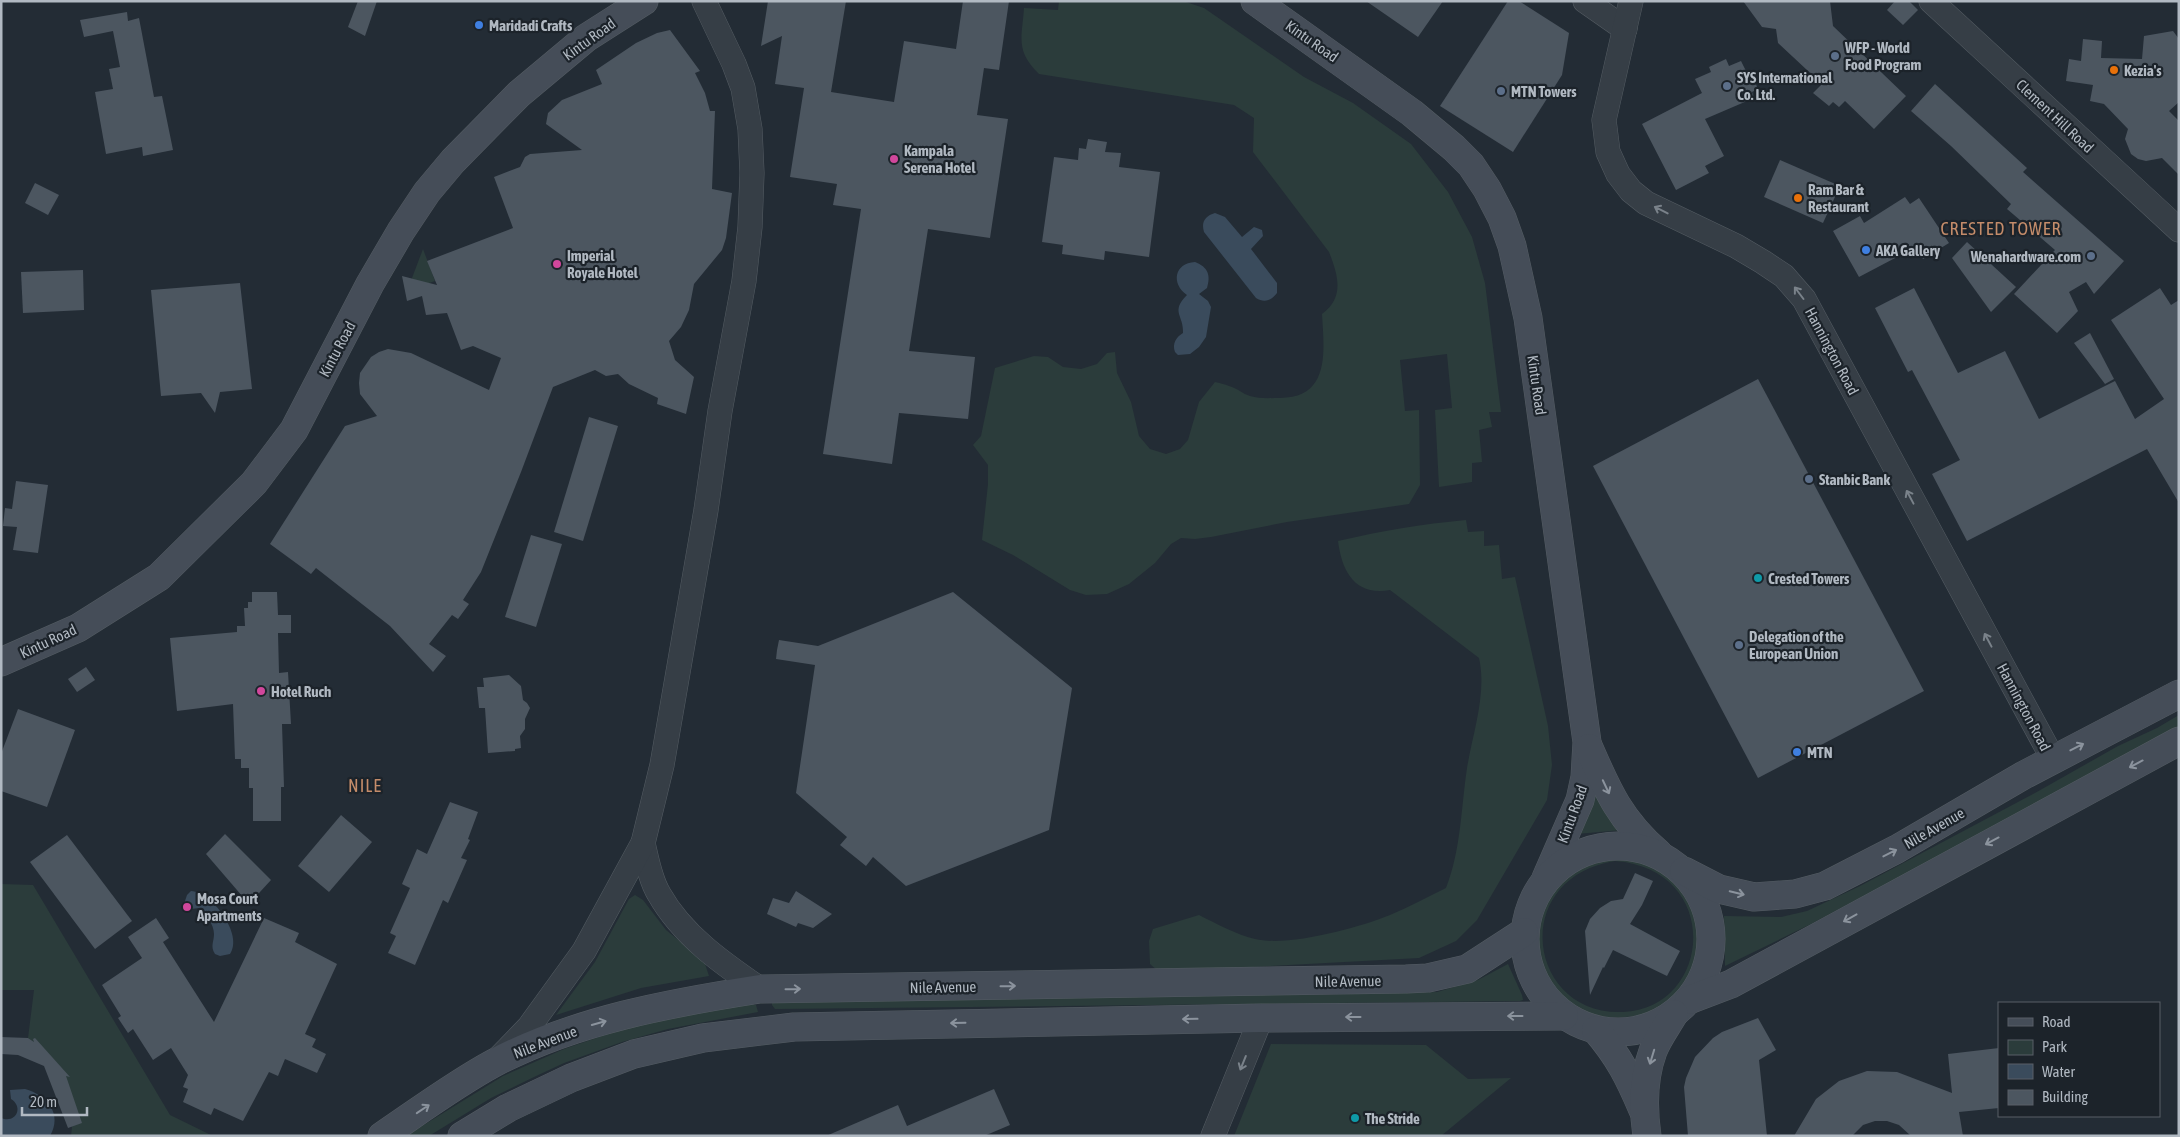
<svg xmlns="http://www.w3.org/2000/svg" width="2180" height="1137" font-family="'Asap Condensed',sans-serif">
<style>
.green{fill:#2b3c3b;fill-rule:evenodd}
.water{fill:#3a4b5c}
.building{fill:#4c5660}
.lines{fill:none;stroke-linecap:round;stroke-linejoin:round}
.street-casing{stroke:#545c63;stroke-width:25}
.secondary-casing{stroke:#545c63;stroke-width:29}
.street{stroke:#363e46;stroke-width:24}
.secondary{stroke:#454d58;stroke-width:28}
.oneway{stroke:#7a828a}
.oneway2{stroke:#8b939d}
.shop-dot{fill:#3f7fe0;stroke:#1c232a;stroke-width:2}
.service-dot{fill:#5c6f8a;stroke:#1c232a;stroke-width:2}
.food-dot{fill:#e8710a;stroke:#1c232a;stroke-width:2}
.hotel-dot{fill:#d1479c;stroke:#1c232a;stroke-width:2}
.culture-dot{fill:#0f9aa8;stroke:#1c232a;stroke-width:2}
.labels{text-anchor:middle;dominant-baseline:central;stroke-width:4.5;stroke-linejoin:round;paint-order:stroke}
.poi-label{font-size:15px;font-weight:bold;fill:#b1b9c2;stroke:#1c232a;text-anchor:start}
.street-label{font-size:15px;fill:#b1b9c2;stroke:#1c232a}
.quarter-label{font-size:18px;letter-spacing:1px;fill:#c48c6a;stroke:#1c232a}
</style>
<rect width="100%" height="100%" fill="#232c35"/>
<g class="green">
<path d="M1059 1H1183L1204 8 1304 77 1353 103 1411 144 1448 192 1472 237 1485 283 1501 412H1489L1492 427 1479 430 1482 462 1472 463V482L1439 487 1435 410 1452 408 1447 354 1400 360 1405 411 1419 410 1420 485 1409 504 1287 522 1211 537 1195 539 1181 538 1171 544 1155 563 1129 584 1107 594 1086 595 1070 590 1013 555 982 540 988 484V465L973 445 981 436 995 368 1034 356 1048 357 1063 367 1081 369 1097 364 1107 353 1115 352 1117 373 1131 402 1139 436 1150 449 1166 454 1180 449 1188 440 1199 402 1215 382C1219 383 1225 384 1229 386 1237 388 1243 394 1250 396 1259 399 1271 398 1280 398 1331 398 1324 350 1322 314 1345 297 1338 275 1329 252L1253 152 1254 118 1234 105 1039 74C1015 51 1022 38 1024 8L1058 10Z"/>
<polygon points="423,249 435,281 414,288 412,278"/>
<path d="M1466 520 1468 532 1484 531V546L1499 545 1502 579 1515 577 1548 726 1552 765 1547 800 1477 920 1456 941 1419 958 1159 972 1150 964 1149 941 1153 929 1199 915C1217 924 1235 934 1255 939 1288 947 1358 928 1390 915 1409 907 1427 897 1446 888 1461 850 1461 808 1467 768 1473 732 1487 693 1479 658L1390 590C1355 596 1342 572 1338 541 1381 531 1422 524 1466 520Z"/>
<polygon points="2179,715 2179,729 1811,924 1725,966 1724,916 1781,917 1807,911 1860,886 2035,793 2118,746 2157,728"/>
<polygon points="1596,793 1623,830 1576,834"/>
<path d="M1615 856C1728 863 1724 1008 1626 1017 1526 1027 1497 874 1615 856ZM1615 861C1723 869 1713 1008 1623 1012 1527 1016 1508 878 1615 861Z"/>
<polygon points="1,884 33,885 170,1115 213,1136 71,1136 73,1117 64,1071 45,1050 28,1038 34,990 1,990"/>
<polygon points="635,895 643,900 666,930 704,961 709,976 641,988 556,1015 595,962 629,899"/>
<polygon points="1508,964 1522,995 1523,1000 1520,1001 775,1009 772,1005 772,1003 1133,995 1308,995 1437,992 1478,980"/>
<polygon points="751,1004 756,1005 758,1012 668,1029 622,1042 564,1063 534,1077 491,1098 429,1136 406,1136 503,1076 564,1049 643,1022"/>
<polygon points="1271,1044 1426,1045 1468,1079 1511,1078 1441,1136 1234,1136"/>
</g>
<g class="water">
<path d="M1215 213 1225 217 1242 237 1254 227 1262 230 1263 236 1251 249 1277 283V293C1271 301 1264 303 1256 298L1204 232C1201 222 1205 216 1215 213Z"/>
<path d="M1195 262C1208 267 1211 275 1207 288L1199 294 1208 301 1211 307 1206 337 1199 347 1190 354 1178 355 1175 352C1172 344 1176 337 1183 333 1184 315 1170 312 1187 295 1171 284 1174 263 1195 262Z"/>
<path d="M191 891C212 892 244 935 230 954L220 956 215 954C210 946 214 942 214 934 214 925 206 913 199 908L191 909 184 904 187 895Z"/>
<path d="M25 1089C47 1095 63 1114 50 1136H1V1118C16 1124 24 1107 11 1099L10 1090Z"/>
</g>
<g class="building">
<polygon points="358,1 377,1 365,36 348,27"/>
<polygon points="768,1 846,1 831,92 894,102 904,41 956,49 963,1 1009,1 999,70 984,68 977,115 1008,119 990,238 928,229 909,351 975,357 968,419 899,413 892,464 823,454 861,209 833,205 837,184 790,177 804,88 775,84 782,36 761,46"/>
<polygon points="1366,1 1443,1 1418,37"/>
<polygon points="1508,1 1519,1 1569,33 1562,75 1513,152 1440,106"/>
<polygon points="1743,1 1830,1 1833,26 1906,96 1874,129 1845,101 1839,107 1833,102 1829,106 1813,93 1822,84 1778,43 1776,29 1762,27"/>
<polygon points="1895,1 1909,1 1918,10 1903,25 1887,10"/>
<polygon points="127,12 128,21 139,18 154,97 162,96 173,150 143,156 142,147 106,154 95,92 113,89 109,69 120,67 113,31 84,37 80,20"/>
<polygon points="670,30 700,71 695,73 705,93 710,111 715,111 712,189 732,193 726,238 722,250 694,284 689,310 681,327 669,341 675,360 694,377 686,414 657,404 658,398 629,384 618,374 606,376 595,370 553,387 521,472 481,572 463,600 469,604 458,619 452,615 429,644 446,656 433,672 390,626 316,568 311,574 270,544 345,426 377,416 360,394 359,383 360,373 371,357 379,352 388,349 411,353 489,390 501,358 473,346 461,350 447,313 426,315 422,296 407,301 402,276 437,285 427,261 513,228 494,177 520,167 525,157 530,154 582,150 546,124 548,113 562,100 602,84 596,70 636,43 657,33"/>
<polygon points="2173,31 2179,39 2179,102 2169,111 2179,121 2179,175 2162,158 2146,161 2138,159 2131,154 2125,139 2128,129 2104,104 2090,101 2093,85 2066,81 2069,59 2081,61 2083,39 2102,41 2101,58 2142,59 2144,36"/>
<polygon points="1726,59 1729,66 1741,61 1748,75 1751,73 1758,89 1752,92 1754,98 1705,119 1724,156 1705,166 1709,173 1676,190 1642,124 1702,93 1695,79 1711,72 1709,67"/>
<polygon points="1935,84 2027,168 2023,172 2124,261 2094,294 2086,282 2069,292 2078,311 2057,333 2014,294 2055,250 2007,209 2011,204 1951,146 1911,111"/>
<polygon points="1088,139 1107,142 1105,152 1121,153 1119,167 1160,172 1149,257 1105,251 1104,260 1062,254 1063,245 1042,242 1054,157 1078,160 1079,148 1086,149"/>
<polygon points="1780,160 1840,186 1823,223 1764,197"/>
<polygon points="35,183 59,195 48,215 25,203"/>
<polygon points="1905,197 1910,204 1919,198 1949,243 1923,259 1916,247 1859,277 1833,231 1860,216 1864,223"/>
<polygon points="1967,242 2016,287 1991,312 1952,258"/>
<polygon points="83,270 84,310 23,313 21,272"/>
<polygon points="240,283 252,389 220,392 215,413 201,393 161,396 151,290"/>
<polygon points="1914,288 1958,373 2005,351 2039,419 2115,381 2135,419 2164,399 2111,320 2160,288 2171,305 2179,300 2179,503 2147,449 1967,541 1932,474 1960,460 1912,370 1908,372 1875,308"/>
<polygon points="2090,333 2114,379 2105,384 2074,343"/>
<polygon points="1758,379 1924,691 1758,778 1593,466"/>
<polygon points="589,417 618,426 583,541 554,532"/>
<polygon points="16,481 48,485 38,553 13,550 17,527 3,526 5,508 12,509"/>
<polygon points="531,535 562,544 536,627 505,617"/>
<polygon points="252,592 277,592 278,615 291,615 291,633 278,633 279,673 288,672 291,724 282,724 284,787 281,787 281,821 253,821 253,788 249,788 249,768 241,768 241,759 235,759 233,704 177,711 170,638 237,632 237,626 245,626 244,608 248,608 248,602 252,602"/>
<polygon points="953,592 1072,688 1049,830 906,886 873,857 866,866 840,845 847,837 796,793 815,665 776,659 777,650 779,640 818,646"/>
<polygon points="86,667 95,680 77,692 68,679"/>
<polygon points="509,675 521,686 523,700 527,703 530,708 525,719 525,729 520,736 521,748 515,749 515,751 488,753 485,708 479,708 477,687 484,687 483,678"/>
<polygon points="18,709 75,730 47,807 1,791 1,754"/>
<polygon points="450,802 478,812 468,839 470,840 461,858 467,860 448,903 443,900 415,965 388,953 396,936 390,933 410,888 402,884 417,849 427,854"/>
<polygon points="341,815 372,842 329,892 298,866"/>
<polygon points="225,834 271,880 249,904 206,854"/>
<polygon points="67,835 132,921 95,949 30,862"/>
<polygon points="1635,873 1653,881 1642,905 1630,924 1680,951 1667,976 1613,950 1604,968 1603,967 1590,995 1585,931 1590,919 1600,908 1611,901 1623,899"/>
<polygon points="796,891 832,914 813,928 798,923 796,927 767,914 773,898 789,903"/>
<polygon points="156,918 169,938 163,942 214,1022 264,918 299,933 295,942 337,964 305,1034 316,1039 312,1047 326,1054 317,1073 285,1059 278,1076 269,1072 243,1121 214,1108 211,1115 183,1102 188,1089 183,1087 188,1075 171,1048 153,1060 133,1029 128,1033 118,1018 121,1016 102,985 142,958 128,937"/>
<polygon points="1758,1018 1776,1050 1759,1060 1767,1136 1688,1136 1684,1087 1686,1078 1695,1057 1713,1038 1722,1032"/>
<polygon points="1,1037 28,1038 34,1042 33,1039 35,1038 70,1077 66,1076 82,1123 68,1128 44,1066 18,1055 1,1054"/>
<polygon points="1999,1048 1999,1108 1959,1112 1963,1136 1911,1136 1899,1125 1887,1121 1875,1121 1863,1125 1852,1136 1794,1136 1816,1099 1839,1081 1867,1071 1897,1072 1952,1093 1948,1054"/>
<polygon points="994,1089 1010,1125 984,1136 826,1136 898,1105 907,1126"/>
</g>
<g class="lines">
<defs>
<g id="street">
<polyline points="1585,1 1625,29"/>
<polyline points="1631,1 1604,120 1608,152 1618,174 1631,191 1646,203 1736,246 1763,262 1784,276 1804,299 2053,759"/>
<polyline points="1931,1 2179,230"/>
<path d="M643 843C647 860 650 879 659 894 682 935 722 963 760 989"/>
<polyline points="500,1057 529,1027 584,951 643,843 662,765 706,510 720,411 744,281 750,227 752,173 750,129 743,88 734,64 704,1"/>
<polyline points="1213,1136 1261,1018"/>
</g>
<g id="secondary">
<polyline points="1255,1 1412,113 1454,148 1471,165 1487,189 1502,218 1512,246 1528,318 1587,742 1585,777 1580,800 1546,878"/>
<polyline points="1,662 78,628 159,577 254,483 294,430 370,284 401,231 427,192 453,161 519,94 586,38 644,1"/>
<path d="M1589 748C1608 792 1621 821 1658 853"/>
<circle cx="1618" cy="939" r="93"/>
<polyline points="1684,871 1719,889 1754,897 1795,894 1825,886 1897,849 2024,775 2179,694"/>
<polyline points="1689,1000 1731,984 2179,741"/>
<path d="M1596 1030C1619 1057 1629 1077 1643 1110"/>
<path d="M382 1136C419 1111 455 1084 494 1063 576 1020 670 1003 760 989L1406 979 1428 978 1467 969 1524 932"/>
<polyline points="462,1136 508,1108 571,1078 634,1054 703,1038 794,1027 1261,1018 1564,1016"/>
<path d="M1647 1136C1643 1108 1643 1078 1653 1051 1658 1038 1667 1026 1674 1014"/>
</g>
</defs>
<use href="#street" class="street-casing"/>
<use href="#secondary" class="secondary-casing"/>
<use href="#street" class="street"/>
<use href="#secondary" class="secondary"/>
</g>
<defs><path id="oneway-shaft" d="M-6 0H5M1.5-3L5.5 0L1.5 3" fill="none" stroke-width="1.6" stroke-linecap="round" stroke-linejoin="round" transform="scale(1.25)"/></defs>
<g class="oneway">
<use href="#oneway-shaft" transform="translate(1661 210) rotate(-153)"/>
<use href="#oneway-shaft" transform="translate(1799 293) rotate(-127)"/>
<use href="#oneway-shaft" transform="translate(1910 497) rotate(-118)"/>
<use href="#oneway-shaft" transform="translate(1988 640) rotate(-118)"/>
<use href="#oneway-shaft" transform="translate(1243 1063) rotate(112)"/>
</g>
<g class="oneway2">
<use href="#oneway-shaft" transform="translate(2077 747) rotate(-27)"/>
<use href="#oneway-shaft" transform="translate(2136 764) rotate(152)"/>
<use href="#oneway-shaft" transform="translate(1606 787) rotate(65)"/>
<use href="#oneway-shaft" transform="translate(1992 841) rotate(152)"/>
<use href="#oneway-shaft" transform="translate(1890 853) rotate(-27)"/>
<use href="#oneway-shaft" transform="translate(1737 893) rotate(13)"/>
<use href="#oneway-shaft" transform="translate(1850 918) rotate(151)"/>
<use href="#oneway-shaft" transform="translate(1008 986) rotate(-1)"/>
<use href="#oneway-shaft" transform="translate(793 989) rotate(-1)"/>
<use href="#oneway-shaft" transform="translate(1515 1016) rotate(180)"/>
<use href="#oneway-shaft" transform="translate(1353 1017) rotate(180)"/>
<use href="#oneway-shaft" transform="translate(1190 1019) rotate(179)"/>
<use href="#oneway-shaft" transform="translate(599 1023) rotate(-16)"/>
<use href="#oneway-shaft" transform="translate(958 1023) rotate(179)"/>
<use href="#oneway-shaft" transform="translate(1652 1057) rotate(107)"/>
<use href="#oneway-shaft" transform="translate(423 1109) rotate(-34)"/>
</g>
<g class="shop-dot">
<circle cx="479" cy="25" r="5"/>
<circle cx="1866" cy="250" r="5"/>
<circle cx="1797" cy="752" r="5"/>
</g>
<g class="service-dot">
<circle cx="1835" cy="56" r="5"/>
<circle cx="1727" cy="86" r="5"/>
<circle cx="1501" cy="91" r="5"/>
<circle cx="2091" cy="256" r="5"/>
<circle cx="1809" cy="479" r="5"/>
<circle cx="1739" cy="645" r="5"/>
</g>
<g class="food-dot">
<circle cx="2114" cy="70" r="5"/>
<circle cx="1798" cy="198" r="5"/>
</g>
<g class="hotel-dot">
<circle cx="894" cy="159" r="5"/>
<circle cx="557" cy="264" r="5"/>
<circle cx="261" cy="691" r="5"/>
<circle cx="187" cy="907" r="5"/>
</g>
<g class="culture-dot">
<circle cx="1758" cy="578" r="5"/>
<circle cx="1355" cy="1118" r="5"/>
</g>
<g class="labels">
<g class="poi-label">
<text x="489" y="25">Maridadi Crafts</text>
<text x="1845" y="47">WFP - World<tspan x="1845" dy="17">Food Program</tspan></text>
<text x="2124" y="70">Kezia's</text>
<text x="1737" y="77">SYS International<tspan x="1737" dy="17">Co. Ltd.</tspan></text>
<text x="1511" y="91">MTN Towers</text>
<text x="904" y="150">Kampala<tspan x="904" dy="17">Serena Hotel</tspan></text>
<text x="1808" y="189">Ram Bar &amp;<tspan x="1808" dy="17">Restaurant</tspan></text>
<text x="1876" y="250">AKA Gallery</text>
<text x="567" y="255">Imperial<tspan x="567" dy="17">Royale Hotel</tspan></text>
<text x="2081" y="256" text-anchor="end">Wenahardware.com</text>
<text x="1819" y="479">Stanbic Bank</text>
<text x="1768" y="578">Crested Towers</text>
<text x="1749" y="636">Delegation of the<tspan x="1749" dy="17">European Union</tspan></text>
<text x="271" y="691">Hotel Ruch</text>
<text x="1807" y="752">MTN</text>
<text x="197" y="898">Mosa Court<tspan x="197" dy="17">Apartments</tspan></text>
<text x="1365" y="1118">The Stride</text>
</g>
<g class="street-label">
<text transform="translate(589 39) rotate(-36)">Kintu Road</text>
<text transform="translate(1312 41) rotate(35)">Kintu Road</text>
<text transform="translate(2055 116) rotate(43)">Clement Hill Road</text>
<text transform="translate(337 349) rotate(-62)">Kintu Road</text>
<text transform="translate(1832 351) rotate(62)">Hannington Road</text>
<text transform="translate(1537 385) rotate(82)">Kintu Road</text>
<text transform="translate(48 641) rotate(-25)">Kintu Road</text>
<text transform="translate(2024 707) rotate(62)">Hannington Road</text>
<text transform="translate(1572 814) rotate(-70)">Kintu Road</text>
<text transform="translate(1934 828) rotate(-30)">Nile Avenue</text>
<text transform="translate(1348 981) rotate(-1)">Nile Avenue</text>
<text transform="translate(943 987) rotate(-1)">Nile Avenue</text>
<text transform="translate(545 1042) rotate(-21)">Nile Avenue</text>
</g>
<g class="quarter-label">
<text x="2001" y="228">CRESTED TOWER</text>
<text x="365" y="785">NILE</text>
</g>
</g>
<rect width="2180" height="1137" fill="none" stroke="#b1b9c2" stroke-width="5"/>
<rect x="1998" y="1002" width="162" height="115" fill="#1c232a" stroke="#585f67"/>
<rect x="2008" y="1018" width="25" height="8" fill="#454d58" stroke="#585f67"/>
<text x="2042" y="1027" font-size="15" fill="#b1b9c2">Road</text>
<rect x="2008" y="1040" width="25" height="15" fill="#2b3c3b" stroke="#585f67"/>
<text x="2042" y="1052" font-size="15" fill="#b1b9c2">Park</text>
<rect x="2008" y="1064" width="25" height="15" fill="#3a4b5c" stroke="#585f67"/>
<text x="2042" y="1077" font-size="15" fill="#b1b9c2">Water</text>
<rect x="2008" y="1090" width="25" height="15" fill="#4c5660" stroke="#585f67"/>
<text x="2042" y="1102" font-size="15" fill="#b1b9c2">Building</text>
<path d="M22 1107v8h65v-8" fill="none" stroke="#b1b9c2" stroke-width="2.5"/>
<text x="30" y="1107" font-size="15" fill="#b1b9c2" stroke="#1c232a" stroke-width="4" paint-order="stroke">20 m</text>
</svg>
